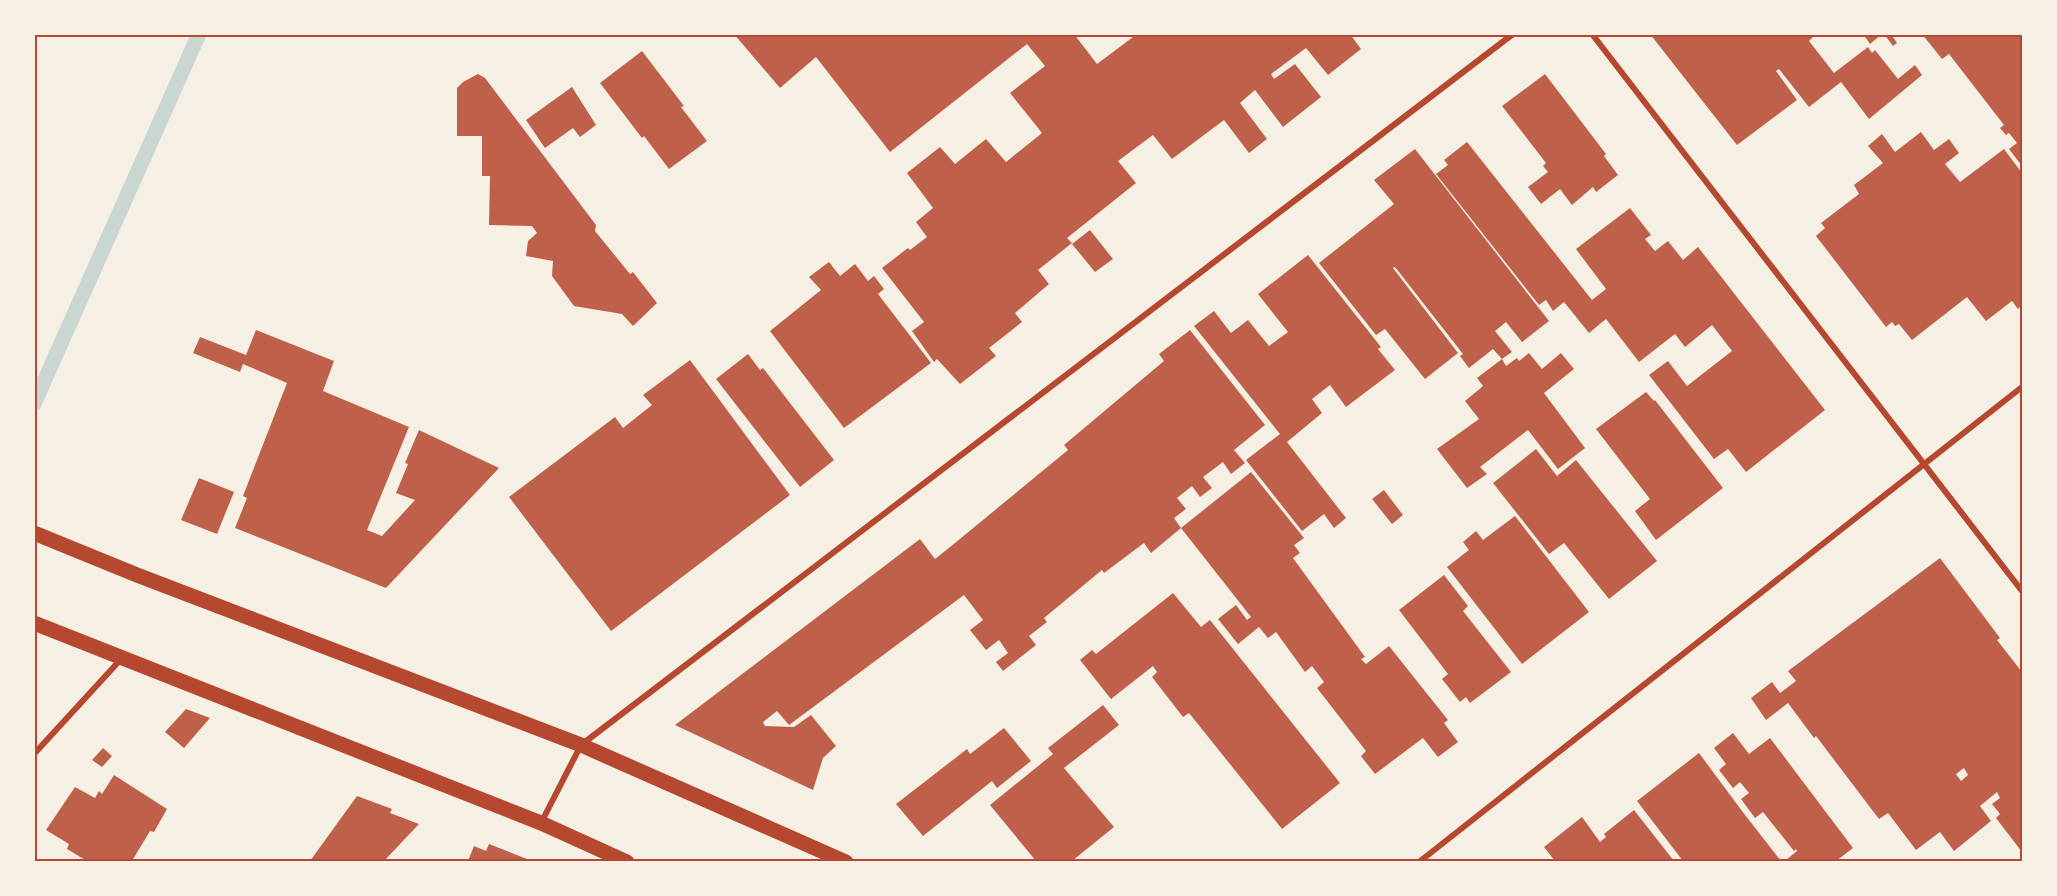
<svg xmlns="http://www.w3.org/2000/svg" width="2057" height="896" font-family="'Libre Baskerville',serif">
<style>
.lines{fill:none;stroke-linecap:round;stroke-linejoin:round}
.stream{stroke:#c9d6d2;stroke-width:15}
.building{fill:#bf614a;fill-rule:evenodd}
.minor{stroke:#b5482f;stroke-width:6}
.primary{stroke:#b5482f;stroke-width:15}
.neatline{fill:none;stroke:#b5482f;stroke-width:2}
</style>
<rect width="100%" height="100%" fill="#f6efe4"/>
<g class="lines">
<polyline class="stream" points="34,404 199,34"/>
</g>
<g class="building">
<polygon points="734,34 1074,34 1097,64 1133,37 1131,34 1350,34 1361,49 1328,75 1306,48 1271,74 1274,79 1295,64 1321,97 1283,127 1255,90 1240,103 1267,139 1249,153 1224,120 1172,159 1153,135 1118,161 1136,183 1067,238 1072,243 1038,270 1049,284 1015,313 1022,322 989,348 996,356 960,384 937,359 934,362 912,331 924,322 882,268 908,248 910,250 927,237 916,222 933,208 907,173 940,147 955,164 986,139 1006,162 1042,133 1010,93 1045,66 1027,44 890,152 816,57 780,88"/>
<polygon points="1650,34 1816,34 1809,41 1834,73 1868,47 1872,53 1875,50 1898,79 1915,65 1922,75 1869,119 1841,82 1809,107 1779,69 1776,71 1797,100 1737,145"/>
<polygon points="1863,34 1882,34 1870,44"/>
<polygon points="1884,34 1891,34 1897,43 1893,46"/>
<polygon points="1922,34 2022,34 2022,166 2009,149 2017,143 2009,133 2006,135 2000,128 2004,125 1949,54 1942,59"/>
<polygon points="642,51 684,106 681,107 707,141 669,169 644,136 642,138 600,83"/>
<polygon points="478,74 485,78 596,225 595,231 630,274 633,272 657,303 633,326 622,314 574,306 552,276 553,261 526,256 528,241 537,233 532,226 489,225 490,176 482,176 482,136 457,136 457,88 463,82"/>
<polygon points="1545,74 1606,154 1604,156 1618,175 1596,192 1593,187 1572,205 1560,189 1541,204 1528,187 1548,172 1543,166 1546,163 1502,106"/>
<polygon points="572,87 596,125 580,137 573,128 545,148 526,120"/>
<polygon points="1921,132 1934,150 1949,139 1959,153 1945,164 1960,182 2004,149 2022,173 2022,305 2018,309 2012,301 1986,321 1967,297 1912,340 1899,324 1895,326 1892,322 1886,327 1816,236 1825,228 1821,223 1859,194 1854,185 1883,163 1868,146 1882,134 1895,152"/>
<polygon points="1467,142 1592,300 1606,289 1576,249 1630,208 1651,235 1645,239 1655,251 1668,241 1683,260 1698,247 1825,410 1746,472 1728,449 1714,459 1649,375 1668,361 1687,386 1732,351 1712,325 1685,347 1675,334 1639,362 1606,319 1589,333 1564,302 1553,311 1546,300 1539,305 1436,174 1448,165 1444,160"/>
<polygon points="1415,149 1549,321 1522,342 1506,322 1495,331 1512,352 1502,359 1493,349 1469,368 1460,356 1463,354 1395,267 1393,268 1458,353 1425,379 1385,329 1376,335 1319,263 1394,204 1374,180"/>
<polygon points="1090,230 1113,259 1095,272 1072,244"/>
<polygon points="1308,255 1381,347 1378,349 1395,370 1346,407 1330,385 1312,399 1322,413 1287,442 1346,518 1334,528 1324,514 1302,531 1246,460 1280,434 1194,326 1214,311 1231,333 1248,320 1269,346 1288,332 1258,294"/>
<polygon points="829,262 840,276 855,264 868,281 874,276 884,289 878,294 931,363 844,428 770,331 821,290 809,277"/>
<polygon points="256,330 334,361 323,391 409,427 367,530 382,536 415,500 396,493 408,464 405,463 419,430 499,468 386,588 235,528 247,498 243,496 287,383 243,364 240,372 193,353 200,337 246,355"/>
<polygon points="1190,330 1265,425 1234,450 1245,463 1231,474 1223,462 1203,477 1212,488 1200,497 1192,486 1177,498 1186,509 1174,518 1181,528 1151,553 1144,543 1104,573 1102,570 1044,618 1047,622 1029,636 1036,645 1003,671 996,662 1008,653 999,640 986,650 970,630 983,620 964,595 789,725 777,711 763,722 765,726 794,727 811,715 836,746 823,758 813,790 675,725 920,539 935,559 955,543 1068,450 1064,445 1164,361 1159,354"/>
<polygon points="1529,353 1542,369 1561,353 1574,369 1544,393 1585,448 1558,469 1528,430 1480,467 1487,474 1467,488 1437,449 1479,419 1465,401 1483,386 1477,378 1502,359 1506,366 1517,358 1519,361"/>
<polygon points="748,354 760,370 763,368 834,460 800,487 716,379"/>
<polygon points="690,360 790,495 611,631 509,497 615,417 623,428 652,405 643,395"/>
<polygon points="1646,392 1654,401 1655,400 1723,488 1656,540 1635,511 1650,499 1596,429"/>
<polygon points="1536,449 1557,476 1576,460 1657,561 1609,599 1564,543 1549,554 1493,483"/>
<polygon points="1251,472 1304,538 1294,545 1300,553 1293,558 1365,657 1361,659 1366,664 1389,646 1448,720 1444,723 1458,742 1438,757 1423,738 1375,774 1361,756 1366,751 1317,688 1324,682 1312,666 1305,672 1276,632 1268,638 1259,627 1238,644 1218,619 1236,605 1247,620 1251,617 1181,528"/>
<polygon points="199,478 234,492 217,534 181,520"/>
<polygon points="1384,490 1403,515 1392,524 1372,499"/>
<polygon points="1515,516 1589,612 1522,664 1447,567 1469,550 1463,542 1476,531 1483,540"/>
<path d="M1940 558 2000 638 1997 640 2022 672V852L1996 818 2000 814 1992 804 2000 798 1997 792 1980 806 1991 821 1954 851 1940 832 1916 850 1888 813 1879 819 1816 736 1814 738 1788 703 1766 720 1751 698 1772 682 1780 693 1796 681 1788 671ZM1964 768 1968 775 1961 781 1956 774Z"/>
<polygon points="1444,575 1468,606 1463,611 1511,672 1470,703 1466,697 1460,702 1442,679 1448,674 1399,610"/>
<polygon points="1173,593 1201,627 1210,620 1340,783 1282,829 1189,713 1183,717 1152,677 1157,672 1153,666 1111,699 1080,660 1092,650 1096,654"/>
<polygon points="1103,705 1119,725 1064,768 1114,827 1072,861 1036,861 990,805 1053,754 1048,748"/>
<polygon points="186,709 210,718 184,748 165,732"/>
<polygon points="1004,728 1031,761 997,788 992,781 923,836 896,804 967,749 970,754"/>
<polygon points="1733,733 1749,754 1770,738 1853,848 1836,861 1788,861 1786,860 1797,851 1796,849 1794,851 1763,812 1755,818 1741,799 1749,793 1740,782 1733,788 1719,770 1726,764 1714,748"/>
<polygon points="103,748 112,756 102,767 92,760"/>
<polygon points="1699,753 1742,811 1781,861 1683,861 1637,801"/>
<polygon points="114,775 167,809 154,832 150,831 132,861 104,861 101,859 99,861 87,861 67,849 69,844 46,830 75,787 95,798 99,791 102,794"/>
<polygon points="357,796 392,809 390,813 419,824 384,861 310,861"/>
<polygon points="1634,810 1674,861 1555,861 1544,847 1582,817 1600,842 1606,837 1604,834"/>
<polygon points="489,844 532,861 468,861 474,846 486,851"/>
</g>
<g class="lines">
<g class="minor">
<polyline points="1592,34 2022,591"/>
<polyline points="34,754 122,658"/>
<polyline points="541,823 581,745 1513,34"/>
<polyline points="1419,862 2022,387"/>
</g>
<g class="primary">
<polyline points="34,533 137,575 581,745 846,862"/>
<polyline points="34,623 541,823 627,862"/>
</g>
</g>
<rect width="2057" height="896" fill="none" stroke="#f6efe4" stroke-width="72"/>
<rect x="36" y="36" width="1985" height="824" class="neatline"/>
</svg>
